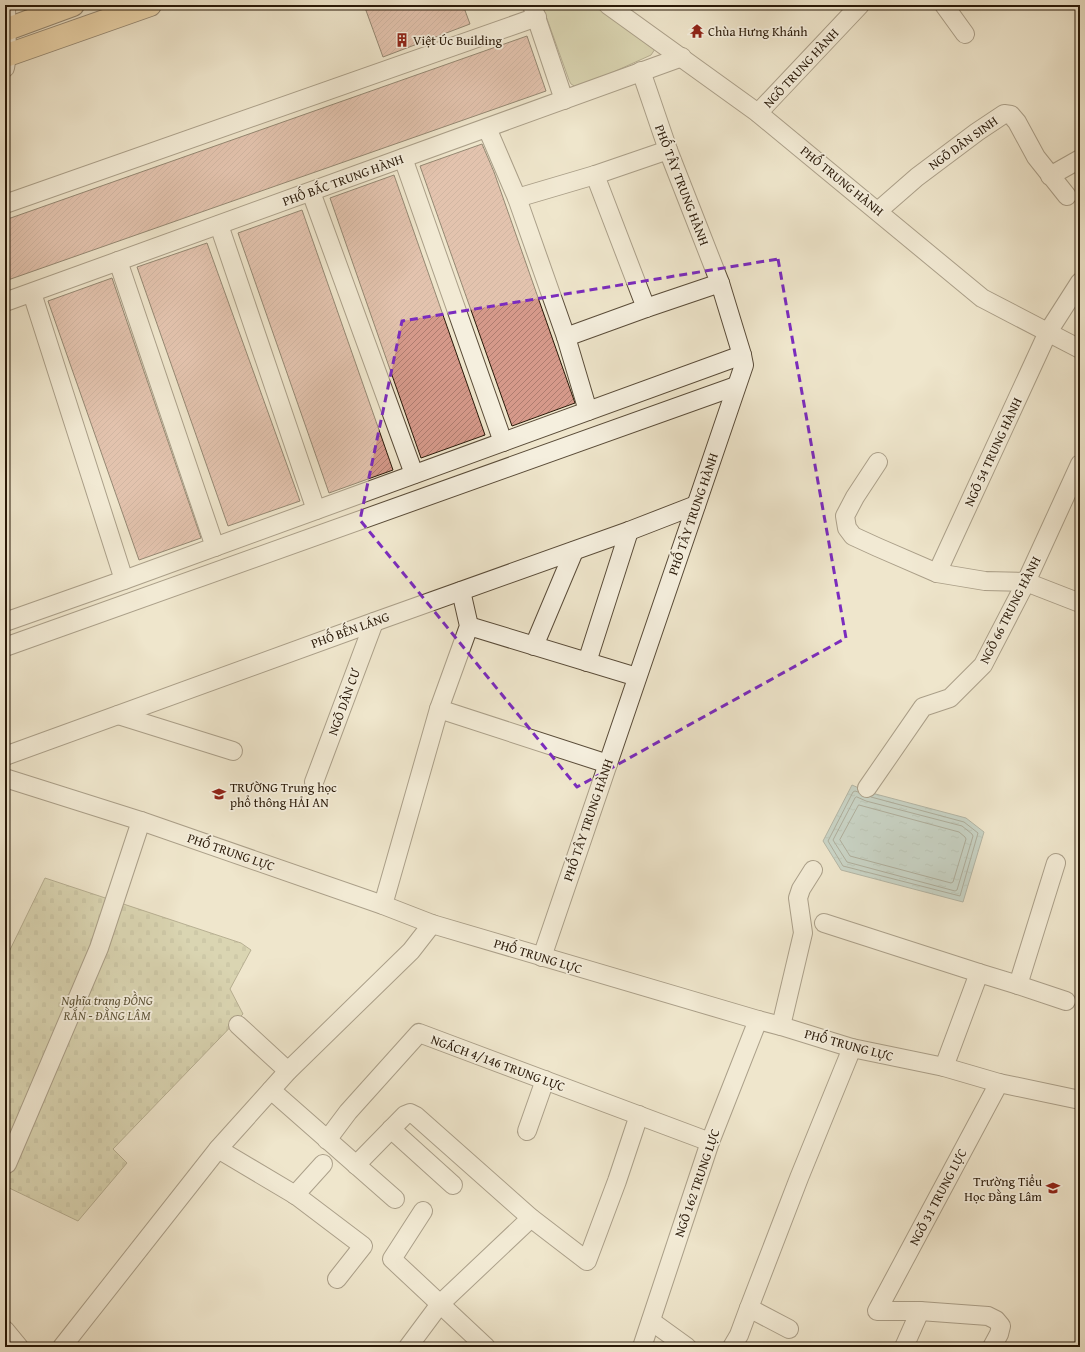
<svg xmlns="http://www.w3.org/2000/svg" width="1085" height="1352" font-family="'Gentium Book Plus',serif">
<style>
.cemetery{fill:url(#cemetery-stones);stroke:#756e4d}
.park{fill:#c1c292;stroke:#756e4d}
.water{fill:url(#water-ripples);stroke:#6e7c75}
.lines{fill:none;stroke-linecap:round;stroke-linejoin:round}
.shore{stroke:#626c63;stroke-width:1}
.building{fill:url(#building-hatch);stroke:#291908}
.minor-casing{stroke:#5a4c39;stroke-width:20}
.major-casing{stroke:#291908;stroke-width:24}
.minor{stroke:#f5efde;stroke-width:18}
.major{stroke:#e8c386;stroke-width:22}
.marked{fill:none;stroke:#7b2cbf;stroke-width:3;stroke-dasharray:8 5;stroke-linejoin:round}
.labels{text-anchor:middle;dominant-baseline:central;stroke-width:3.5;stroke-linejoin:round;paint-order:stroke}
.poi-label{font-size:13px;fill:#291908;stroke:#f5efde;text-anchor:start}
.street-label{font-size:13px;fill:#291908;stroke:#f5efde}
.park-label{font-size:13px;font-style:italic;fill:#5e5438;stroke:#f5efde}
</style>
<defs>
<pattern id="cemetery-stones" width="16" height="16" patternUnits="userSpaceOnUse"><rect width="16" height="16" fill="#c1c292"/><path d="M2 7V4a2 2 0 0 1 4 0v3zM10 15v-3a2 2 0 0 1 4 0v3z" fill="#a6a67c"/></pattern>
<pattern id="water-ripples" width="26" height="14" patternUnits="userSpaceOnUse"><rect width="26" height="14" fill="#9cbebe"/><path d="M2 4q2-2 4 0t4 0M15 11q2-2 4 0t4 0" fill="none" stroke="#86a3a2"/></pattern>
<pattern id="building-hatch" width="6" height="6" patternUnits="userSpaceOnUse"><rect width="6" height="6" fill="#d5998a"/><path d="M-1 1l2-2M0 6l6-6M5 7l2-2" fill="none" stroke="#ad7c6f"/></pattern>
</defs>
<rect width="100%" height="100%" fill="#efe6cc"/>
<filter id="stains"><feTurbulence type="fractalNoise" baseFrequency=".005" numOctaves="4"/><feColorMatrix values="0 0 0 0 .2 0 0 0 0 .09 0 0 0 0 .02 0 0 0 .5 -.17"/></filter>
<radialGradient id="worn" r=".72"><stop offset=".6" stop-color="#630" stop-opacity="0"/><stop offset="1" stop-color="#630" stop-opacity=".3"/></radialGradient>
<polygon class="cemetery" points="45,878 241,943 251,950 230,989 243,1014 113,1149 127,1163 78,1221 5,1186 5,960"/>
<polygon class="park" points="542,5 599,5 655,43 655,49 651,55 578,88 571,84 569,80"/>
<polygon class="water" points="852,785 868,792 966,818 984,832 963,902 841,870 823,841"/>
<g class="lines">
<g class="shore">
<polyline points="858,792 855,791 853,792 828,841 843,866 960,896 978,833 964,822 871,797"/>
<polygon points="857,797 866,801 962,826 972,834 973,836 957,890 955,891 847,862 833,840 855,798"/>
<polygon points="859,805 959,832 965,837 966,839 953,882 951,883 850,856 840,840"/>
</g>
</g>
<g class="building">
<polygon points="364,5 463,5 470,24 383,57"/>
<polygon points="527,36 546,91 5,281 5,220"/>
<polygon points="482,144 494,172 575,403 512,426 420,166"/>
<polygon points="394,175 485,435 421,458 330,198"/>
<polygon points="302,210 393,470 329,493 238,233"/>
<polygon points="207,243 300,501 228,526 137,267"/>
<polygon points="112,278 201,538 139,560 48,301"/>
</g>
<g class="lines">
<defs>
<g id="minor">
<polyline points="532,5 564,100"/>
<polyline points="608,5 758,113 982,298 1080,349"/>
<polyline points="944,5 965,34"/>
<polyline points="5,68 7,55 6,5"/>
<polyline points="758,113 860,5"/>
<polyline points="487,128 517,198 566,337 588,411"/>
<polyline points="403,158 503,442"/>
<polyline points="595,175 646,308"/>
<polyline points="1050,176 1080,159"/>
<polyline points="311,192 414,474"/>
<polyline points="517,198 595,175 668,150"/>
<polyline points="5,204 537,17"/>
<polyline points="878,211 917,177 977,132 1004,114 1011,115 1017,122 1036,157 1067,196"/>
<polyline points="219,225 316,510"/>
<polyline points="118,261 215,547"/>
<polyline points="32,293 124,580"/>
<polyline points="5,302 682,57"/>
<polyline points="566,337 646,308 720,283"/>
<polyline points="878,462 855,497 845,516 847,528 853,536 877,547 937,573 985,581 1026,582 1080,603"/>
<polyline points="937,573 1048,332 1080,282"/>
<polyline points="461,591 469,626 439,709 608,764"/>
<polyline points="5,622 124,580 742,355"/>
<polyline points="469,626 637,677"/>
<polyline points="534,646 574,551"/>
<polyline points="5,647 736,386"/>
<polyline points="587,662 629,531"/>
<polyline points="118,715 233,751"/>
<polyline points="5,756 374,622 629,531 696,505"/>
<polyline points="5,778 141,821 383,905 432,924 758,1020 781,1026 852,1048 944,1067 999,1083 1080,1100"/>
<polyline points="314,782 374,622"/>
<polyline points="867,788 923,707 950,698 983,665 1026,582 1080,464"/>
<polyline points="383,905 439,709"/>
<polyline points="824,923 979,973 944,1067"/>
<polyline points="542,957 744,365 742,355 720,283 668,150 641,71"/>
<polyline points="979,973 1018,985 1056,863"/>
<polyline points="1018,985 1066,1001"/>
<polyline points="238,1025 288,1071"/>
<polyline points="781,1026 803,933 798,898 801,889 813,870"/>
<polyline points="271,1090 395,1199"/>
<polyline points="391,1129 453,1185"/>
<polyline points="527,1131 545,1080"/>
<polyline points="327,1140 348,1112 419,1033 710,1142"/>
<polyline points="218,1149 297,1196 363,1246 337,1279"/>
<polyline points="7,1164 99,948 141,821"/>
<polyline points="356,1165 405,1115 410,1113 416,1116 531,1218 587,1261 617,1181 639,1115"/>
<polyline points="295,1195 323,1164"/>
<polyline points="423,1211 392,1259 486,1347"/>
<polyline points="651,1321 687,1347"/>
<polyline points="789,1329 749,1308 799,1178 852,1048"/>
<polyline points="5,1330 19,1347"/>
<polyline points="62,1347 218,1149 288,1071 411,951 432,924"/>
<polyline points="408,1347 440,1304 531,1218"/>
<polyline points="642,1347 710,1142 758,1020"/>
<polyline points="732,1347 739,1335 749,1308"/>
<polyline points="904,1347 920,1311"/>
<polyline points="992,1347 999,1334 1001,1326 996,1320 988,1316 920,1311 877,1311 999,1083"/>
</g>
<g id="major">
<polyline points="5,30 73,5"/>
<polyline points="5,56 150,5"/>
</g>
</defs>
<use href="#minor" class="minor-casing"/>
<use href="#major" class="major-casing"/>
<use href="#minor" class="minor"/>
<use href="#major" class="major"/>
</g>
<path d="M0 0H1085V1352H0ZM778 259 846 638 577 787 360 520 402 321Z" fill="#efe6cc" fill-opacity=".55" fill-rule="evenodd"/>
<path class="marked" d="M778 259 846 638 577 787 360 520 402 321Z"/>
<defs>
<symbol id="temple-bare" viewBox="-9 -9 18 18"><path d="M0-6L5-2H3V0L6.5 2.5H4V6H1.5V3h-3V6H-4V2.5H-6.5L-3 0V-2H-5Z" fill="#8f2418" stroke="#f5efde" stroke-width="2.5" paint-order="stroke"/></symbol>
<symbol id="building-bare" viewBox="-9 -9 18 18"><path d="M-4-6H4V6H1V3H-1V6H-4ZM-2.5-4.3h1.7v1.8h-1.7ZM.8-4.3h1.7v1.8H.8ZM-2.5-1h1.7V.8h-1.7ZM.8-1h1.7V.8H.8Z" fill="#8f2418" stroke="#f5efde" stroke-width="2.5" paint-order="stroke"/></symbol>
<symbol id="school-bare" viewBox="-9 -9 18 18"><path d="M0-5L7-2L0 1L-7-2ZM-4 1L0 2.5L4 1V4Q0 6-4 4Z" fill="#8f2418" stroke="#f5efde" stroke-width="2.5" paint-order="stroke"/></symbol>
</defs>
<g fill-rule="evenodd">
<use href="#temple-bare" x="687" y="21" width="20" height="20"/>
<use href="#building-bare" x="392" y="30" width="20" height="20"/>
<use href="#school-bare" x="209" y="784" width="20" height="20"/>
<use href="#school-bare" x="1043" y="1178" width="20" height="20"/>
</g>
<g class="labels">
<g class="poi-label">
<text x="708" y="31">Chùa Hưng Khánh</text>
<text x="413" y="40">Việt Úc Building</text>
<text x="230" y="787">TRƯỜNG Trung học<tspan x="230" dy="15">phổ thông HẢI AN</tspan></text>
<text x="1042" y="1181" text-anchor="end">Trường Tiểu<tspan x="1042" dy="15">Học Đằng Lâm</tspan></text>
</g>
<g class="street-label">
<text transform="translate(801 68) rotate(-47)">NGÕ TRUNG HÀNH</text>
<text transform="translate(963 143) rotate(-36)">NGÕ DÂN SINH</text>
<text transform="translate(343 180) rotate(-20)">PHỐ BẮC TRUNG HÀNH</text>
<text transform="translate(842 181) rotate(39)">PHỐ TRUNG HÀNH</text>
<text transform="translate(682 185) rotate(69)">PHỐ TÂY TRUNG HÀNH</text>
<text transform="translate(993 452) rotate(-65)">NGÕ 54 TRUNG HÀNH</text>
<text transform="translate(693 514) rotate(-71)">PHỐ TÂY TRUNG HÀNH</text>
<text transform="translate(1010 610) rotate(-63)">NGÕ 66 TRUNG HÀNH</text>
<text transform="translate(350 630) rotate(-20)">PHỐ BẾN LÁNG</text>
<text transform="translate(344 702) rotate(-70)">NGÕ DÂN CƯ</text>
<text transform="translate(588 820) rotate(-71)">PHỐ TÂY TRUNG HÀNH</text>
<text transform="translate(231 852) rotate(19)">PHỐ TRUNG LỰC</text>
<text transform="translate(538 956) rotate(17)">PHỐ TRUNG LỰC</text>
<text transform="translate(849 1045) rotate(15)">PHỐ TRUNG LỰC</text>
<text transform="translate(498 1063) rotate(20)">NGÁCH 4/146 TRUNG LỰC</text>
<text transform="translate(697 1183) rotate(-71)">NGÕ 162 TRUNG LỰC</text>
<text transform="translate(938 1197) rotate(-62)">NGÕ 31 TRUNG LỰC</text>
</g>
<g class="park-label">
<text x="107" y="1000">Nghĩa trang ĐỒNG<tspan x="107" dy="15">RẮN - ĐẰNG LÂM</tspan></text>
</g>
</g>
<rect width="1085" height="1352" fill="none" stroke="#efe6cc" stroke-width="20"/>
<rect x="6" y="6" width="1073" height="1340" fill="none" stroke="#291908" stroke-width="2"/>
<rect x="10" y="10" width="1065" height="1332" fill="none" stroke="#291908"/>
<rect width="100%" height="100%" filter="url(#stains)"/>
<rect width="100%" height="100%" fill="url(#worn)"/>
</svg>
